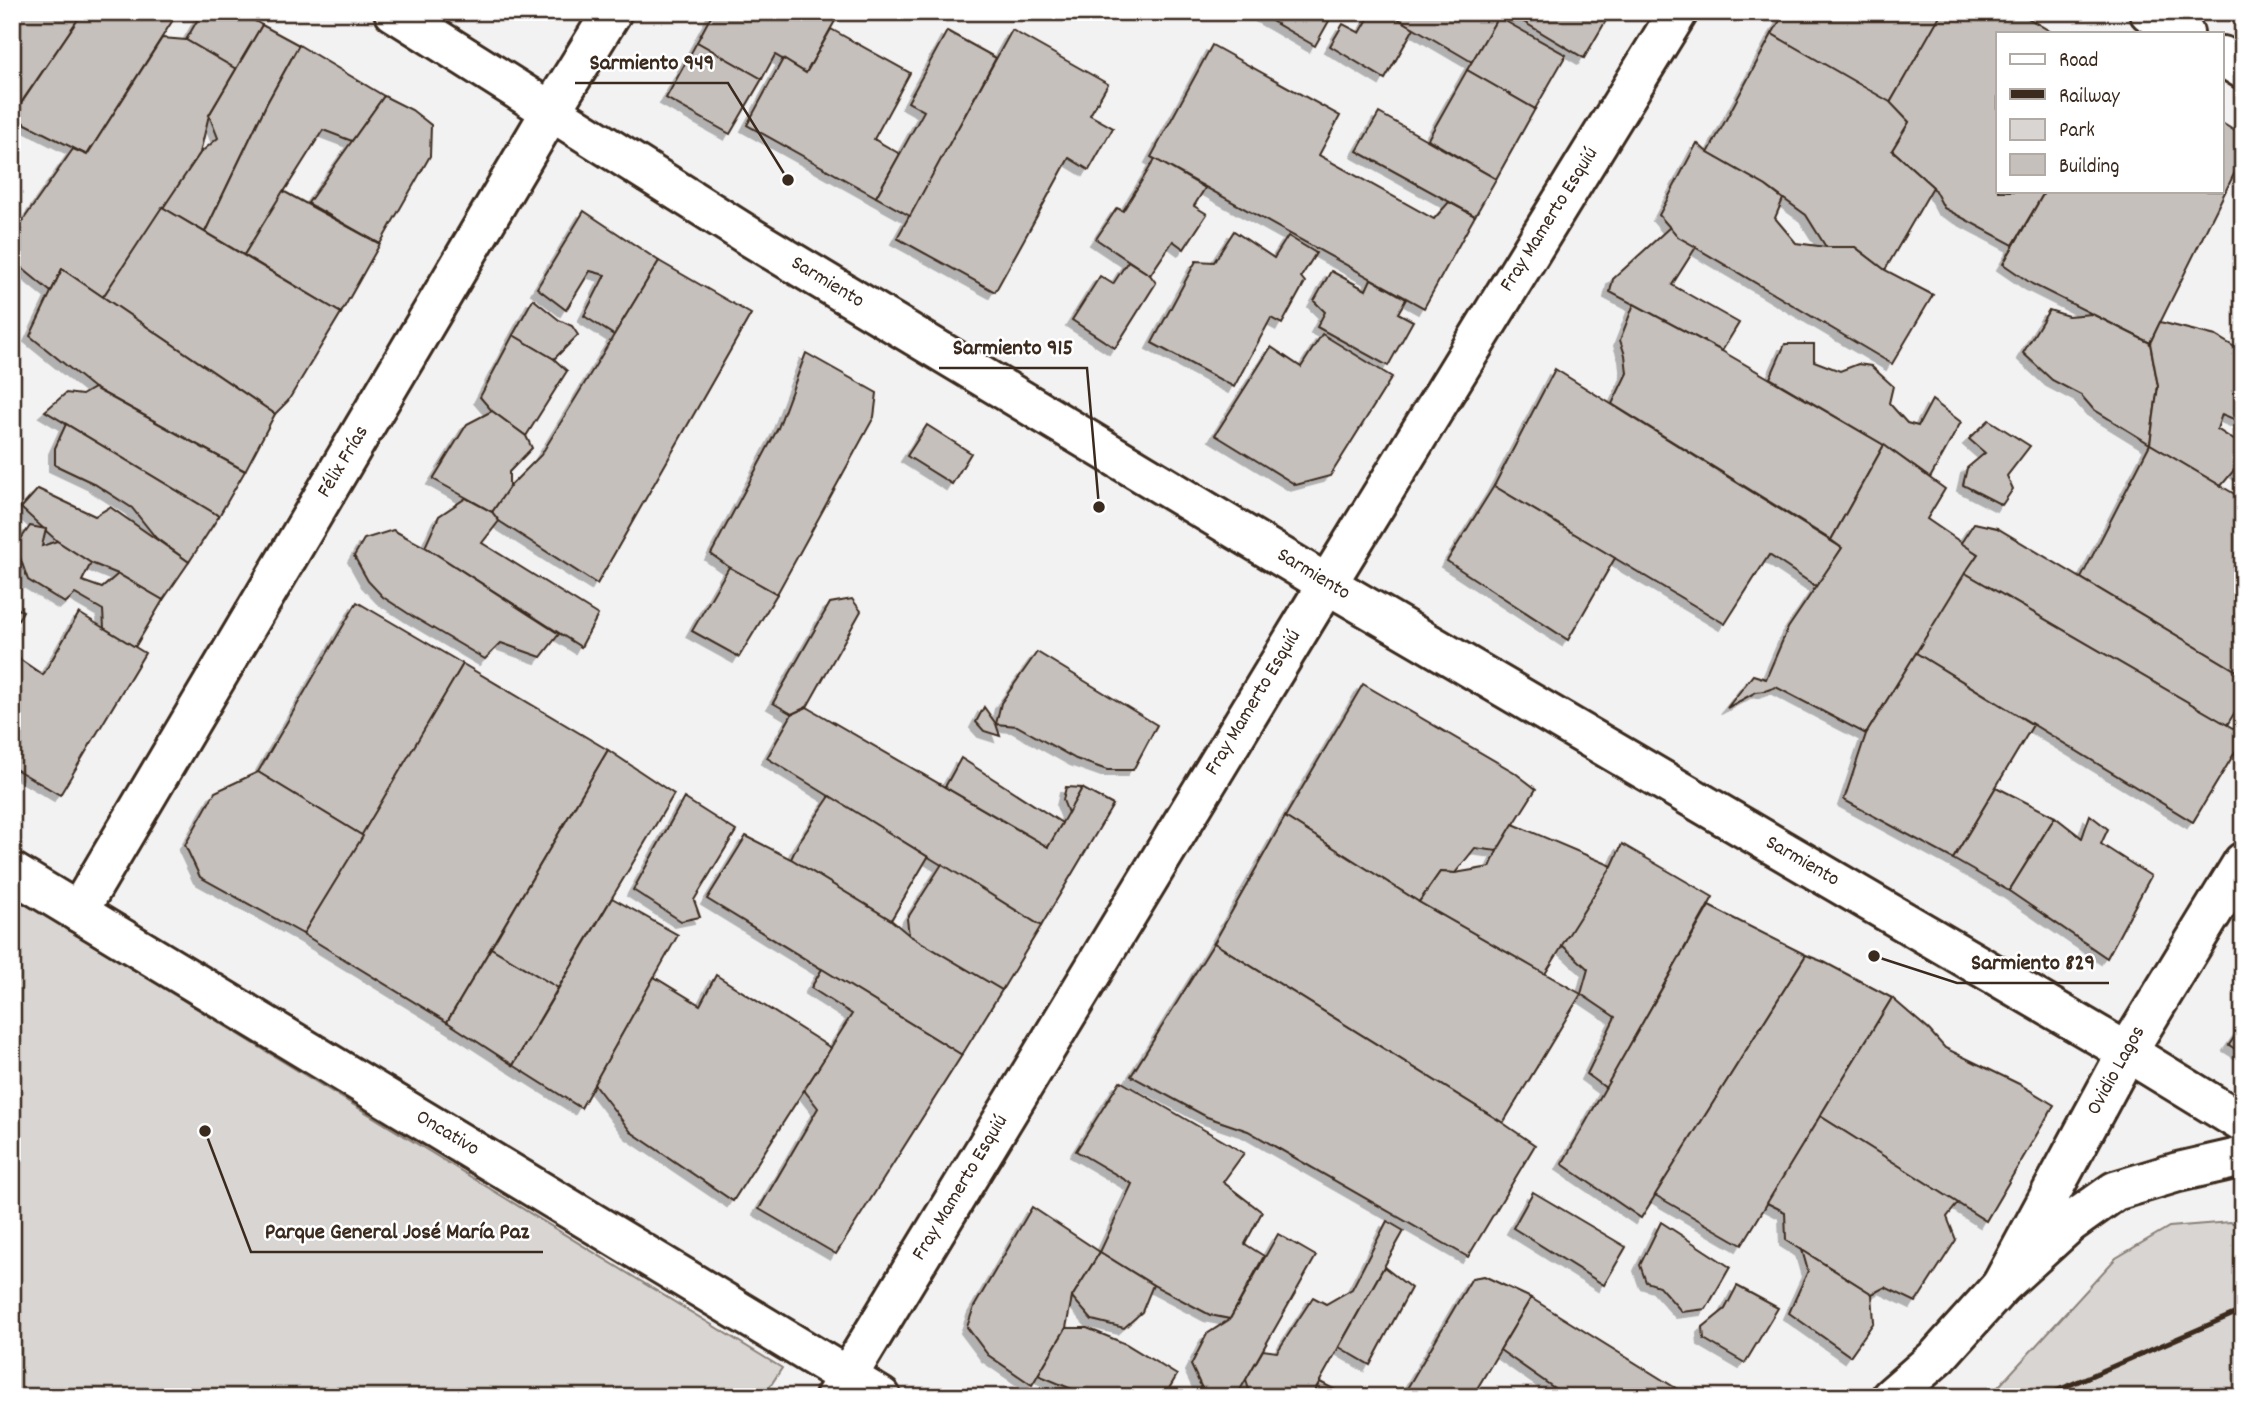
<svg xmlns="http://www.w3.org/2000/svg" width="2255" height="1409" font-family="Dekko,sans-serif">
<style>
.green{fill:#d8d5d2;stroke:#8a8078;stroke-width:2}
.building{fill:#c6c0bd;stroke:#3b2a1e;stroke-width:2;filter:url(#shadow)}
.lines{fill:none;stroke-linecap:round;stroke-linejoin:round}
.street-casing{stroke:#3b2a1e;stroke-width:44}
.secondary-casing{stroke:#3b2a1e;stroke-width:44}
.street{stroke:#fff;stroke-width:38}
.secondary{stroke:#fff;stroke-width:38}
.rail{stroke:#3b2a1e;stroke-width:5}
.labels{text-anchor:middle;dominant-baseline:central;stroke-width:5;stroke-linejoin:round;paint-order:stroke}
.street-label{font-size:21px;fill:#3b2a1e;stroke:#fff}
.leader{fill:none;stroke:#3b2a1e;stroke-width:2.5}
.callout-dot{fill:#3b2a1e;stroke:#fff;stroke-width:2.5}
.callout-label{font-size:23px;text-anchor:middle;font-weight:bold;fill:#3b2a1e;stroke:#fff;stroke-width:5;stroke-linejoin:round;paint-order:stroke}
</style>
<defs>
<filter id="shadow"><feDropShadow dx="-6" dy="6" stdDeviation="0" flood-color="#0004"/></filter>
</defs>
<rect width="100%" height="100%" fill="#f3f2f2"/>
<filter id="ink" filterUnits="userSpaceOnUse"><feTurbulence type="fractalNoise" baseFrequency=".0143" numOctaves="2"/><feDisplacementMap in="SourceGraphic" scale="14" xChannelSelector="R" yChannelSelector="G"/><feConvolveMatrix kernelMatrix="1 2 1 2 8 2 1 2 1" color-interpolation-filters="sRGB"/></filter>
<g filter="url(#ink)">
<g class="green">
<polygon points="12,895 782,1368 763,1397 12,1397"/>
<polygon points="2230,1222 2243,1226 2243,1397 1989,1397 2116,1258 2169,1227"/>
</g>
<g class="building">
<polygon points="12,12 83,12 12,116"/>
<polygon points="83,12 178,12 87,155 12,117"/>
<polygon points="202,12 239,12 262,25 236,69 186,40"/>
<polygon points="713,12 840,12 806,73 775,55 762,79 697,42"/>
<polygon points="1256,12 1334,12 1315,46"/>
<polygon points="1372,12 1387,12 1414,28 1385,79 1330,46 1343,24 1360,33"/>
<polygon points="1387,12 1501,12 1472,62"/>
<polygon points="1507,12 1611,12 1584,58"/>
<polygon points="1785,12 1943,12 1890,103 1772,34"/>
<polygon points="1942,12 2018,12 2053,33 1998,33 1998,191 2045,191 2013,245 1944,208 1933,187 1892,150 1909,122 1890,103"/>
<polygon points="1498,17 1566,55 1535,109 1467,70"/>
<polygon points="262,25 299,45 267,103 205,232 162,207 200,153 218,138 209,115"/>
<polygon points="831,29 910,73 874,139 900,154 876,197 747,125 783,59 806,73"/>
<polygon points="1012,30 1108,84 1090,115 1113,128 1089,170 1069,158 995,292 897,238"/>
<polygon points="947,31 996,58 910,216 876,197 924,111 908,102"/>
<polygon points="1772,34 1890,102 1909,122 1892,150 1933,187 1885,270 1855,247 1826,247 1806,215 1766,186 1708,153"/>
<polygon points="162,38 186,40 236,69 209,115 200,153 103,297 62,269 51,292 12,260 12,236 73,149 87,155"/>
<polygon points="697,42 762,79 730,134 666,98"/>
<polygon points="299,45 384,96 352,141 323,130 244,255 205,232 267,103"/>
<polygon points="1212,45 1340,116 1319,155 1434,219 1449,202 1475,216 1424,308 1151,157"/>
<polygon points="1467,70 1535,109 1496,179 1428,139"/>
<polygon points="384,96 412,110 431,125 430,156 380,244 308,203"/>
<polygon points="1379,113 1496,179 1475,216 1357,151"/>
<polygon points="2222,123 2243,136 2243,156 2150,343 2032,284 2003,264 2045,191 2222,191"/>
<polygon points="1697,143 1708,153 1766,186 1783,199 1775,218 1796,243 1826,247 1855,247 1885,270 1933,295 1892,364 1678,237 1659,215"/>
<polygon points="1155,159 1205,188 1194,206 1207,214 1184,249 1173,241 1150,275 1096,239 1117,208 1123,211"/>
<polygon points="283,191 380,244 341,313 244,255"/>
<polygon points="162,207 341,313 288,401 275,414 103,297"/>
<polygon points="584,211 659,261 614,335 584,316 605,275 590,271 566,310 537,288"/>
<polygon points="1670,227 1678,237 1696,247 1672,285 1739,323 1722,351 1610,292 1613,279"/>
<polygon points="1234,231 1274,258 1288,236 1316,253 1301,277 1305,282 1282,324 1271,318 1234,387 1152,343 1196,261 1214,262"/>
<polygon points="659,261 751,314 597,584 499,521 492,512 509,487 541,455"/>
<polygon points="1128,261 1150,275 1156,283 1115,348 1072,320 1100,276 1113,284"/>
<polygon points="62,269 275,414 245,471 94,388 30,336"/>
<polygon points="1331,271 1366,290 1371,279 1406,299 1398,313 1413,321 1388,366 1317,327 1325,312 1314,301"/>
<polygon points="533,299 559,320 572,326 578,335 554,359 513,335"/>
<polygon points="1634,304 1722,351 1884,445 1831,540 1612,404 1627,373 1625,355 1620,340"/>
<polygon points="2049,310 2068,316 2092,314 2150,343 2158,386 2150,444 2093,409 2081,395 2052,380 2023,353"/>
<polygon points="2160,322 2216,336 2243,352 2243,423 2222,414 2217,429 2243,446 2243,476 2234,470 2221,486 2150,444 2158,386 2150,343"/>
<polygon points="1322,334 1392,377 1330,476 1296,485 1215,435 1271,347 1301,367"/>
<polygon points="513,335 554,359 567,371 526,436 492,411 480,397"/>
<polygon points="1785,344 1814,344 1814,361 1840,371 1858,364 1871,366 1893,386 1889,403 1907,423 1918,426 1932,400 1961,422 1930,478 1884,445 1770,378"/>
<polygon points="806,353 877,393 874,417 777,594 729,567 711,554 778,428"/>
<polygon points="1555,369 1842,548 1817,587 1769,555 1725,624 1494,486"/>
<polygon points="94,388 245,471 219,516 45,411 66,393 82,395"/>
<polygon points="492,411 526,436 532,448 509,472 509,487 492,512 433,479 467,424"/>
<polygon points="1989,420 2030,446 2007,476 2013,489 2002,505 1963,485 1967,468 1985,453 1969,439"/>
<polygon points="66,424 219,516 189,562 156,538 132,508 93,483 55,465 55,448"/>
<polygon points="927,425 971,453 952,484 907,456"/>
<polygon points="2150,444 2243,499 2243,675 2081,578"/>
<polygon points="1884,445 1945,489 1927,519 1978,554 1866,734 1776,687 1765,691 1756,692 1727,708 1753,675 1766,679 1788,628 1842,548 1831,540"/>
<polygon points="1494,486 1615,558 1568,640 1447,561"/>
<polygon points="38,489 95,516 110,507 189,562 163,600 118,574 91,563 57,541 21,508"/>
<polygon points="466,498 492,512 499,521 482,543 598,615 581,647 425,547 439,516"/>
<polygon points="1974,523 1997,528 2243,675 2243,699 2227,725 1965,573 1978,554 1961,543"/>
<polygon points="30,526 46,529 42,546 57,541 91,563 82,581 102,588 118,574 163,600 135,647 104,628 103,610 75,594 65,603 28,580 16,546"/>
<polygon points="393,530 425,547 559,634 541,657 501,643 485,659 412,616 383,597 368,581 354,556 364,539"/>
<polygon points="729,567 777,594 739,657 692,631"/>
<polygon points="1965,573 2243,734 2243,739 2193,822 1916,653"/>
<polygon points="852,599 861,611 807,707 792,714 773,703 830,603"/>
<polygon points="357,602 463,664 363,836 258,772"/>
<polygon points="12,606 23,611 12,631"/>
<polygon points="79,613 145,653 60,795 12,767 12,654 43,675"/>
<polygon points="1037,652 1157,725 1133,770 1107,770 1076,759 1017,726 996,724 1001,703"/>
<polygon points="1916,653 2033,725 1953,859 1844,800 1866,734"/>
<polygon points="463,664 608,750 447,1022 303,934"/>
<polygon points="1363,684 1514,772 1536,789 1497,851 1475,848 1455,873 1440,872 1419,902 1285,817"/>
<polygon points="807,707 1048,847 1082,788 1113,805 1041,926 767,758 792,714"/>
<polygon points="984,707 996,724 1000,736 984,731 976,722"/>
<polygon points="608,750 674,794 558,988 491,948"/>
<polygon points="961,758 1062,823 1048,847 945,787"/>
<polygon points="258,772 363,836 303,934 200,877 185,845 215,792"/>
<polygon points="1066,787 1082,788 1068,813 1063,800"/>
<polygon points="1996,787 2055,817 2009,891 1953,859"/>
<polygon points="830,796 928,857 891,920 791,859 799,842"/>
<polygon points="684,798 736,831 694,900 700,917 681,921 633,890"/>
<polygon points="2090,815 2108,829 2101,844 2151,876 2107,958 2009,891 2055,817 2082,838"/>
<polygon points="1285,817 1419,902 1581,994 1503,1123 1214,943"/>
<polygon points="1513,824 1612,866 1545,974 1419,902 1440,872 1455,873 1490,867 1497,851"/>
<polygon points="746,836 791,859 891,920 909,935 1002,990 962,1055 707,899"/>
<polygon points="1622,844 1713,897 1606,1088 1587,1074 1615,1017 1581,994 1588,969 1562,945 1612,866"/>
<polygon points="942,864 1041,926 1002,990 909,935 907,919"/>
<polygon points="612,898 678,935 581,1108 513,1065"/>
<polygon points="1709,906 1806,955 1641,1218 1562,1164"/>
<polygon points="1214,943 1503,1123 1535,1145 1468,1257 1248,1131 1207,1117 1131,1076"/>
<polygon points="491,948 558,988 513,1065 447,1022"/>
<polygon points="1806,955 1824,962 1892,998 1742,1245 1655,1195"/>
<polygon points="822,969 962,1055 836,1254 759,1209 818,1108 804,1090 852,1014 811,988"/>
<polygon points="716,975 831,1048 733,1201 631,1132 594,1084 654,977 700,1005"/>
<polygon points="1892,998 1929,1030 1945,1048 2019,1084 2054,1105 1986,1221 1820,1116"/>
<polygon points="2243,1025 2243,1054 2229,1045"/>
<polygon points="1120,1081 1244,1153 1223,1182 1262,1212 1245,1244 1264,1256 1230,1319 1210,1315 1153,1285 1100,1252 1132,1184 1076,1151"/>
<polygon points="1820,1116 1958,1203 1947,1217 1956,1240 1916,1302 1885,1287 1872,1294 1786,1240 1785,1212 1767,1203"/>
<polygon points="1533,1192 1626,1247 1604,1285 1513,1228"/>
<polygon points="1032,1207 1100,1252 1072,1297 1066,1328 1032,1385 988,1355 967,1327 974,1307"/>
<polygon points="1387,1221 1404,1231 1311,1397 1245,1397 1249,1391 1246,1379 1263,1350 1277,1352 1313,1297 1326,1304 1352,1289"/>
<polygon points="1661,1222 1730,1267 1706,1309 1682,1312 1659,1286 1646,1282 1640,1265"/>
<polygon points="1278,1234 1316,1256 1236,1397 1206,1397 1191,1365 1207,1334 1230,1319"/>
<polygon points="1802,1250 1872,1294 1874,1322 1850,1356 1789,1313 1808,1271"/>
<polygon points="1100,1252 1153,1285 1142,1312 1124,1328 1092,1320 1072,1297"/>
<polygon points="1384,1267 1411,1288 1370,1365 1339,1347"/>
<polygon points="1484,1276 1531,1298 1472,1397 1402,1397 1472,1278"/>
<polygon points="1737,1286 1778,1308 1745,1363 1704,1339 1703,1327 1725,1309"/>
<polygon points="1531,1298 1690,1397 1567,1397 1500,1350"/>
<polygon points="1066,1328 1087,1328 1126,1344 1177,1375 1164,1397 1091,1397 1038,1375"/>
<polygon points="1320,1382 1345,1395 1344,1397 1311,1397"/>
</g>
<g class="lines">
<defs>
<g id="street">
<polyline points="2149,12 2184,33"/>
<polyline points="2222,56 2243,69"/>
<polyline points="12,872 881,1397"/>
<polyline points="78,912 551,111 612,12"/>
<polyline points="2001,1286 2127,1052 2243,862"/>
<polyline points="1891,1397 1938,1356 2001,1286 2070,1223 2115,1191 2178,1172 2243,1157"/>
</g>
<g id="secondary">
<polyline points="394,12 752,238 1327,584 2127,1052 2243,1123"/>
<polyline points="835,1397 1327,584 1678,12"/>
</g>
</defs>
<use href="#street" class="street-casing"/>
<use href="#secondary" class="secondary-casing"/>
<use href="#street" class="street"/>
<use href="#secondary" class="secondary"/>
<polyline class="rail" points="2042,1397 2243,1310"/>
</g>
</g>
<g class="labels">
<g class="street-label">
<text transform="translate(1550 220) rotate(-58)">Fray Mamerto Esquiú</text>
<text transform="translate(827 283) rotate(31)">Sarmiento</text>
<text transform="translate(344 462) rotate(-59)">Félix Frías</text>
<text transform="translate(1313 575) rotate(31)">Sarmiento</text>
<text transform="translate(1254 703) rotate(-59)">Fray Mamerto Esquiú</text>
<text transform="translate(1802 862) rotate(30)">Sarmiento</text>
<text transform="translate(2117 1071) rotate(-61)">Ovidio Lagos</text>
<text transform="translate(447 1134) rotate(31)">Oncativo</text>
<text transform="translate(961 1188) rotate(-59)">Fray Mamerto Esquiú</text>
</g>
</g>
<path class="leader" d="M788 180L728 83H575M1099 507L1087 368H939M1874 956L1957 983H2109M205 1131L251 1252H543"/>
<g class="callout-dot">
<circle cx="788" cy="180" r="7"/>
<circle cx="1099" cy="507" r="7"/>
<circle cx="1874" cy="956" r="7"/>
<circle cx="205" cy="1131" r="7"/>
</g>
<g class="callout-label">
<text x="652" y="69">Sarmiento 949</text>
<text x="1013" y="354">Sarmiento 915</text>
<text x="2033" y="969">Sarmiento 829</text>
<text x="397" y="1238">Parque General José María Paz</text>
</g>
<rect width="2255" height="1409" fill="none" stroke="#fff" stroke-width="42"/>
<rect x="21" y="21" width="2213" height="1367" fill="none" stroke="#3b2a1e" stroke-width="2.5" filter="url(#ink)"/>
<rect x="1996" y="32" width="228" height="161" fill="#ffffff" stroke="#b1aaa5" stroke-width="2"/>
<rect x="2010" y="54" width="35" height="10" fill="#ffffff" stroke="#b1aaa5" stroke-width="2"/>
<text x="2059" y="66" font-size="21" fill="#3b2a1e">Road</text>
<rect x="2010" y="89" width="35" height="10" fill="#3b2a1e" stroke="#b1aaa5" stroke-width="2"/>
<text x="2059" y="102" font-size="21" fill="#3b2a1e">Railway</text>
<rect x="2010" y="119" width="35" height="21" fill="#d8d5d2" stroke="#b1aaa5" stroke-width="2"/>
<text x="2059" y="136" font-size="21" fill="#3b2a1e">Park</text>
<rect x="2010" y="154" width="35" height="21" fill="#c6c0bd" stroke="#b1aaa5" stroke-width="2"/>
<text x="2059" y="172" font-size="21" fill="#3b2a1e">Building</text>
</svg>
